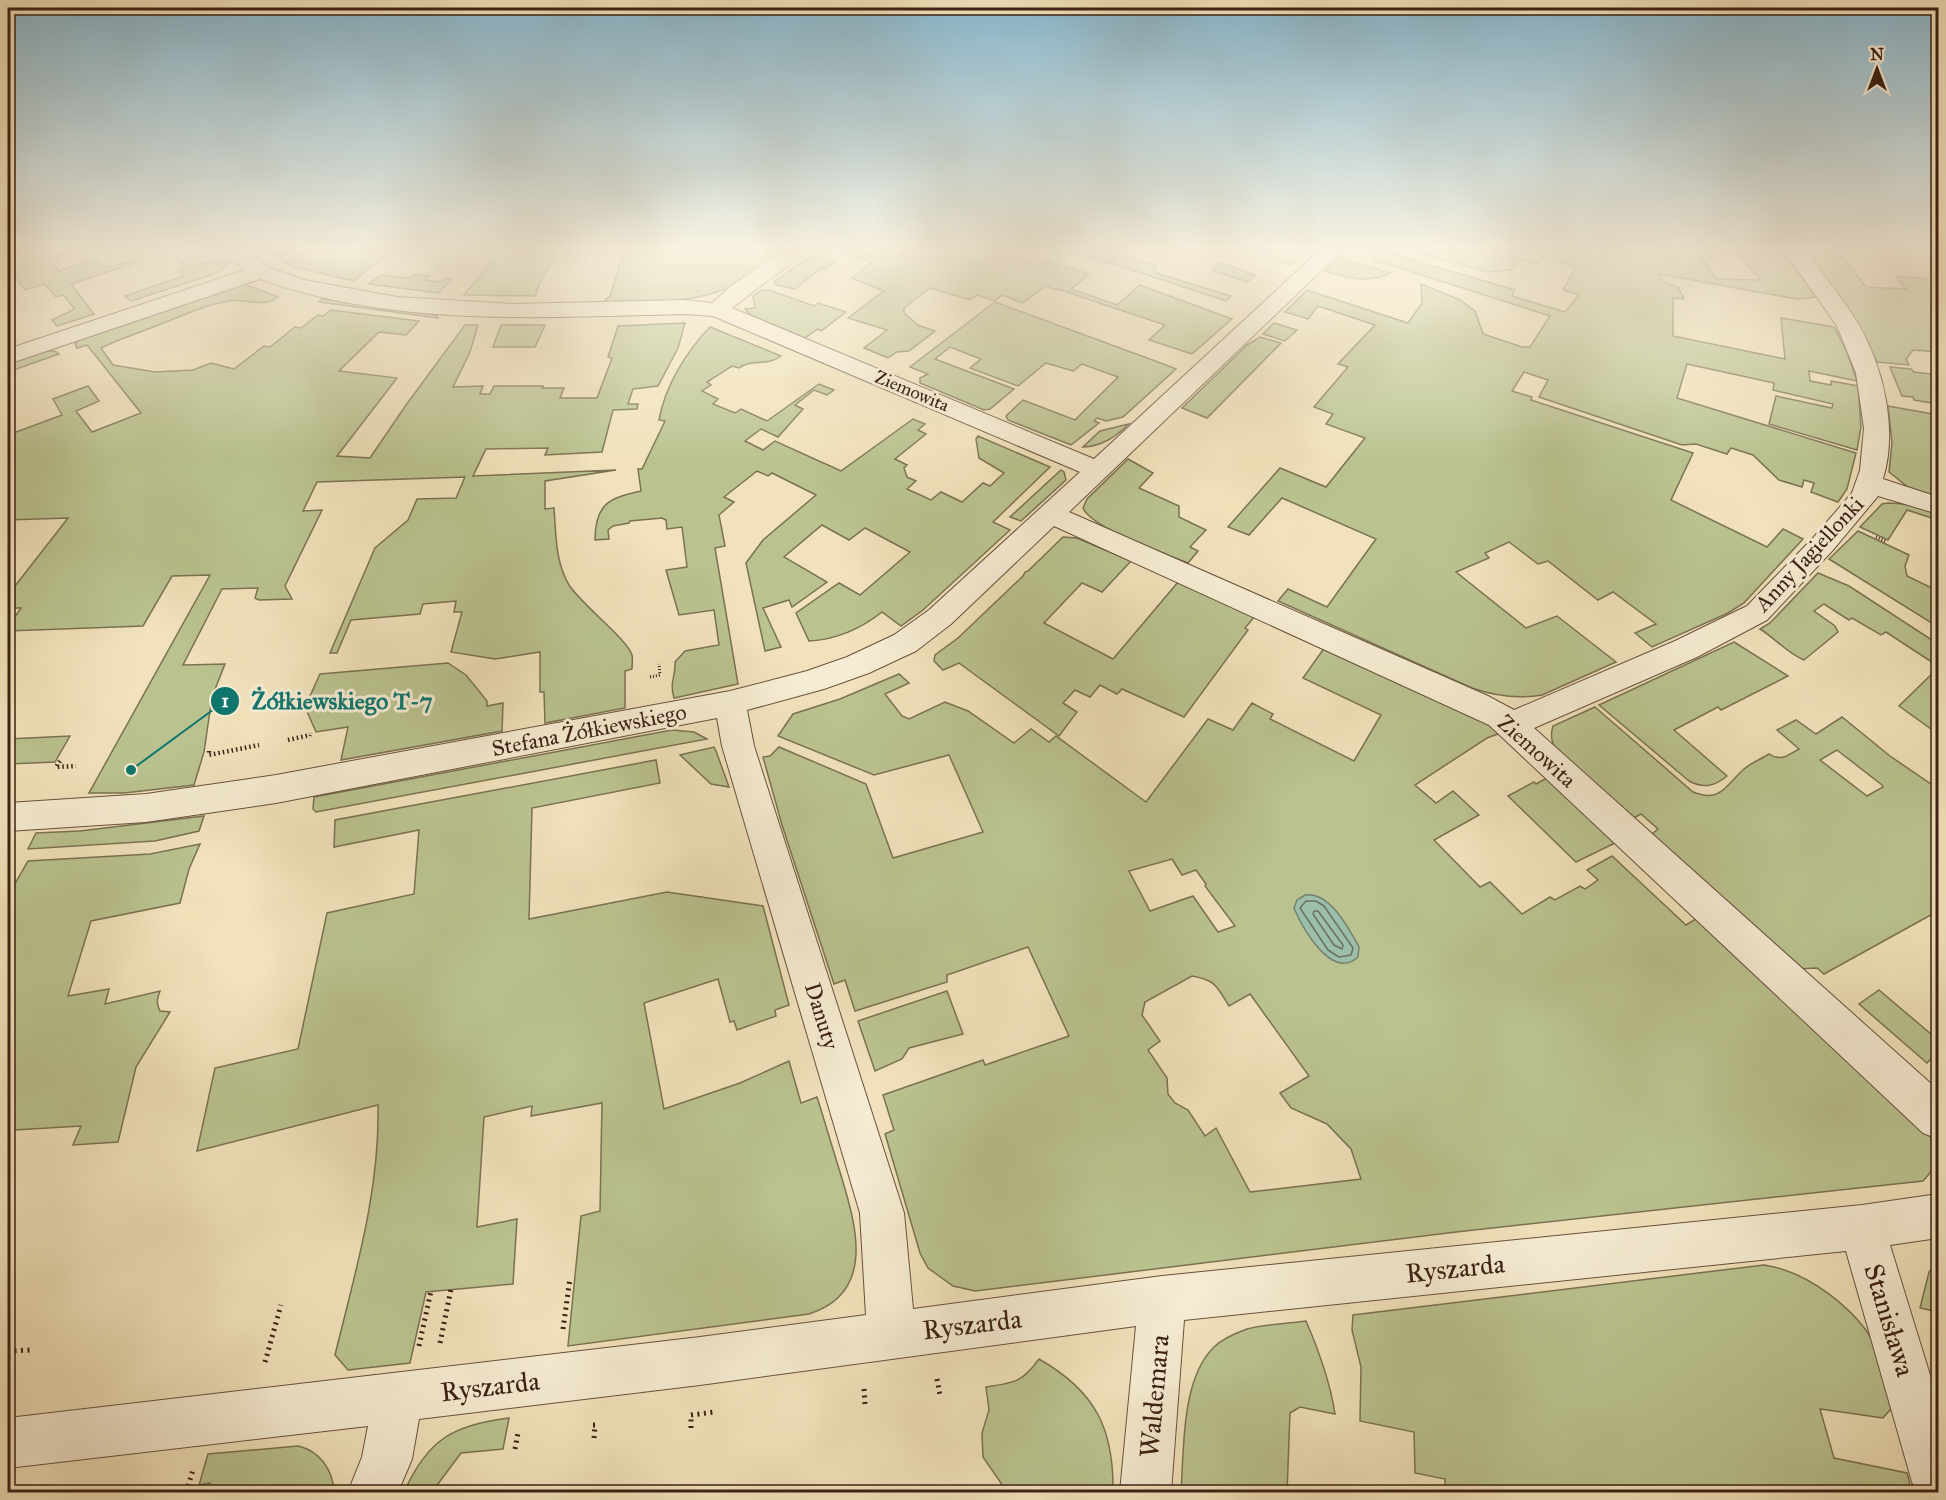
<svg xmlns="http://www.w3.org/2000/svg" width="1946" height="1500" font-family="'IM FELL Great Primer',serif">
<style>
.green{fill:#bac390;stroke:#7b7252;stroke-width:1.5;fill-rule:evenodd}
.water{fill:#9bbfab;stroke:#75806f;stroke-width:1.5}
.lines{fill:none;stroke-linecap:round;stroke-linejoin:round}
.shore{stroke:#6c7060;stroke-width:1.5}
.minor-casing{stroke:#69513e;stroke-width:2}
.path-far2{stroke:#3c2114;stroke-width:3;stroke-dasharray:1 2;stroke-linecap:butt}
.path-far1{stroke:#3c2114;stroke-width:4.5;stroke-dasharray:1.5 3;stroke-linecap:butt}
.path{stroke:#3c2114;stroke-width:5;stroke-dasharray:2 4.5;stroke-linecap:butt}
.minor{fill:#f6ecd3;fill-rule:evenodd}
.labels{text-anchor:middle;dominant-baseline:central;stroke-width:6;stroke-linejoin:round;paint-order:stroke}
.far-street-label{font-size:18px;fill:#3c2114;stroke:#f6ecd3}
.street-label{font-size:22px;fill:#3c2114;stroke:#f6ecd3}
.near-street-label{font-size:27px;fill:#3c2114;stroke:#f6ecd3}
.leader{fill:none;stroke:#0f766e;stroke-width:2}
.callout-dot{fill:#0f766e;stroke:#f6ecd3;stroke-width:2}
.mark-label{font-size:18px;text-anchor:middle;font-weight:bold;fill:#fff}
.callout-label{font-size:24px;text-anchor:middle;font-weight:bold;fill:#0f766e;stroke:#f6ecd3;stroke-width:6;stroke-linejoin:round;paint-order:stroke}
</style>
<rect width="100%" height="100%" fill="#f1e2bb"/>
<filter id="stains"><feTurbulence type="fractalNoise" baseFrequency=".00333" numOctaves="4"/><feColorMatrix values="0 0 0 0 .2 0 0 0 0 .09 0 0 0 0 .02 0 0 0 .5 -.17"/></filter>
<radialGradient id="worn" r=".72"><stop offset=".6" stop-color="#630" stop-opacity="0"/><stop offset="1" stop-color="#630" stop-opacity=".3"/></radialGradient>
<g class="green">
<polygon points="8,251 77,251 50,259 59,271 96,259 105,268 133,261 135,263 71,284 94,314 57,326 52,320 75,309 63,295 56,297 45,284 25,290 11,271 8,271"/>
<polygon points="266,251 393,251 353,281 292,266"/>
<polygon points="501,251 557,251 541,280 535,296 464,295"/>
<path d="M624 251H784C765 263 746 280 725 289 689 304 647 301 609 303L605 300 610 296Z"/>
<polygon points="832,251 1011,251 1006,255 1040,266 1046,261 1089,274 1071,289 1117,305 1140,285 1232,319 1192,354 1149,340 1165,325 1058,289 1056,290 1045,286 1023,303 1002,295 995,301 977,295 970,300 930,288 904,308 904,313 918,325 935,331 909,351 897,352 888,358 864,348 887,330 848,318 884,291 852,278 872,262"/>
<polygon points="1074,251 1129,251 1124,255 1156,266 1154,269 1159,274 1231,296 1226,301"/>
<polygon points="1255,251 1307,250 1307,251 1290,265 1271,260 1274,256"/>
<path d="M1451 251 1670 250 1680 253 1682 251 1700 256 1717 279 1760 280 1736 251H1782L1816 297 1797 299 1659 274 1662 282 1678 287 1684 299 1673 298V336L1785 359 1781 318 1834 327 1847 352 1857 381 1809 371 1810 381 1831 385V381L1858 386 1861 427 1857 450 1769 424 1776 396 1832 408 1833 404 1773 390 1774 383 1687 364 1677 398 1856 453 1847 489 1838 502 1811 492 1814 483 1804 480 1802 487 1779 480 1753 455 1731 448 1727 454 1696 444 1682 445 1539 397 1548 380 1524 372 1512 391 1532 397 1531 400 1693 453 1671 500 1767 547 1783 529 1803 539 1744 603 1728 613 1652 647 1635 633 1656 624 1613 592 1598 600 1548 561 1538 564 1509 542 1485 553 1489 558 1456 572 1526 628 1557 616 1616 662 1542 695C1518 699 1495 696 1472 688L1278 601 1288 589 1327 607 1376 539 1282 498 1249 535 1228 527 1280 468 1326 487 1365 438 1326 424 1333 414 1314 407 1348 367 1338 364 1375 325 1318 306 1308 319 1285 312 1307 290 1408 323 1422 303 1421 284 1460 300 1475 311 1483 334 1522 347H1530L1550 316 1372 259 1375 255 1370 254 1373 251H1382L1515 290 1512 296 1565 312 1579 295 1563 290 1576 267 1543 258 1538 264 1520 260 1511 270 1488 272 1415 251Z"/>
<polygon points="1809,254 1843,257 1866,287 1906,289 1896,276 1928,279 1930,281 1938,282 1938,352 1913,350 1906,359 1909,365 1877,362 1848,308"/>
<polygon points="194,255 203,264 224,259 229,263 217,273 131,301 125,296 183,276 178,270 184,268 180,264"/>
<polygon points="811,256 834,262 824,270 821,268 795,289 776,285 774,282"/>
<path d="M1339 258 1390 273C1369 284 1346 278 1325 271Z"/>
<polygon points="1221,263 1255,275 1247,282 1212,270"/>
<polygon points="415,274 429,276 425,280 441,282 446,278 452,279 438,293 369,284 381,275 410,278"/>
<path d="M244 284 278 297C262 309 248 298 229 301 203 305 178 318 153 327 136 334 117 340 101 348L113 365 155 372 193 370 211 363 234 369 264 346 270 347 295 327 301 328 318 315 323 316 331 310 419 321 406 335 379 332 339 371 397 378 337 456 370 458 406 405 465 325H478L470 352 453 387 483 386 480 394H490L494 386H543L542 388H564L560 398H597L612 358 608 357 618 326 685 323 678 348 658 386 633 389 628 404H638L637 409 613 410 602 452 545 455 548 448 486 449 473 476 616 470 545 481V509L554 508C556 534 555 561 569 585 581 604 628 640 632 655 633 659 632 665 632 669L625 671V708L545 723 544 692H540V652L495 659 451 652 462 612H454L456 601 423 604 420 614 351 620 337 653H330L375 548 408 520 417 499 456 498 465 477 317 482 303 511 322 510 285 586 292 599 259 600 255 598 258 588 222 589 183 665 225 664 212 697 204 752 194 785 124 793H89L210 575 172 576 143 626 8 631V627L21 608H15V586L68 518 8 520V435L62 415 53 399 88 386 99 401 76 411 92 432 141 413 87 345 77 348 75 344 79 340Z"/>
<polygon points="762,290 769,290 814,306 818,303 846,312 821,331 818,329 805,338 752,316 745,309 755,308 753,296"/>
<polygon points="322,299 436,315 438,318 319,302"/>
<polygon points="995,302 1158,362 1176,369 1123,417 1106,421 1097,418 1094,421 1099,423 1071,445 1008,420 1006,416 1023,400 1075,420 1118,377 1082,364 1073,371 1046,363 1018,386 970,368 981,359 950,347 935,359 1014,389 990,409 984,410 920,383 920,378 928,374 910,367"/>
<polygon points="1274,323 1297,330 1285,341 1263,334"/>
<polygon points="501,325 545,325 535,347 493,347"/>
<path d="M710 327 781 356C766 367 752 358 739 368L732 366 707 382 711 385 702 391 718 399 713 404 735 413 741 409 767 421 819 384 834 390 827 395 814 390 795 405 803 409 778 437 761 429 745 441 763 450 775 441 841 471 913 419 925 424 918 430 926 434 895 459 907 465 904 468 907 477 916 481 907 489 931 500 941 492 962 502 983 483 990 486 1004 473 979 458 976 439 978 436 1050 467 993 522 1010 530 923 610 901 626 882 612C862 628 836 640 809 641L796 613 839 583 860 595 910 552 865 528 849 540 822 525 784 557 827 582 792 607 789 600 763 608 781 647 765 651 746 563 763 540 816 495 772 473 768 476 757 471 724 497 734 502 719 515 725 546 715 548 738 684 674 698C669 680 676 678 675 662L685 651 719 645 714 610 679 615 666 570 687 567 682 527 667 529 666 520 662 518 630 521 629 523 613 526 608 530 609 539 595 540C595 504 609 498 641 491L638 469H642L665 421 659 420C665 386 686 352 710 327Z"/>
<polygon points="1260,337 1281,343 1207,418 1182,408 1247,345"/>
<polygon points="47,351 55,351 59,354 8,372 8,364"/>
<polygon points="1890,367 1911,369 1914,372 1930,374 1938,385 1938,404 1914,400 1913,397 1902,396"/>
<polygon points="1888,406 1938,415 1938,498 1908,487 1889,472 1892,443"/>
<path d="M1129 424C1115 437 1103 446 1083 447L1100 431Z"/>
<path d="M1128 459 1153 473 1139 488 1179 506V517L1206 530 1190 547 1198 551 1188 563C1166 554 1091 528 1083 508L1087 499Z"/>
<polygon points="1061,470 1064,472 1066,480 1021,521 1010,517"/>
<polygon points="1888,503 1905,504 1938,513 1938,520 1907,510 1888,540 1860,527 1882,504"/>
<polygon points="1858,531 1909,555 1905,566 1907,576 1938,591 1938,627 1829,559"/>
<polygon points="1063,537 1077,538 1131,561 1102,592 1082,583 1044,623 1113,659 1179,581 1256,615 1245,628 1248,630 1184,717 1122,689 1117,694 1100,685 1090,697 1075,690 1063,703 1077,712 1059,736 959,663 943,670 934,661 935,655 958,638 1023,576 1025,572 1028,571"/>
<path d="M1818 573 1849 586 1938 644V666L1886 632 1881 635 1852 618 1849 620 1824 604 1814 611 1835 626 1838 632 1804 660C1787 653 1776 639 1760 629L1770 623Z"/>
<path d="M1734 642 1788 676 1721 710 1718 707 1674 730 1727 776C1715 786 1704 789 1689 781L1599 705Z"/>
<path d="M1325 647 1465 710 1503 732 1487 738 1415 785 1436 803 1453 791 1479 815 1434 840 1480 887 1490 882 1522 914 1550 897 1555 900 1580 886 1585 889 1598 880 1587 870 1612 856 1686 925 1699 917 1926 1129C1938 1150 1942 1162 1923 1181L1456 1232 975 1291 953 1286 928 1268 920 1253 885 1134 894 1130 883 1095 983 1060 985 1065 1069 1036 1028 947 947 975V982L855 1011 845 980 834 984 782 825 763 757 770 756 779 747 866 784 893 858 983 832 949 755 874 775 778 736 793 714 840 699 899 674 909 683 885 694 902 716 909 719 945 702 968 711 1014 743 1031 729 1049 742 1056 736 1146 802 1208 719 1233 730 1252 703 1273 714 1270 719 1354 761 1381 715 1303 678ZM1172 859 1182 875 1196 870 1206 884 1205 886 1235 926 1218 932 1193 896 1150 911 1129 871ZM1192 976C1216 980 1217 987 1229 1006L1250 994 1309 1076 1280 1093 1291 1108 1327 1124 1351 1149 1361 1179 1250 1192 1216 1128 1205 1136 1188 1110 1175 1103 1168 1094 1167 1078 1148 1050 1160 1041 1142 1015 1145 1002Z"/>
<polygon points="448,663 466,675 487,701 487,706 503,703 502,731 341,760 348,727 316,732 305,707 320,674"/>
<polygon points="1938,668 1938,734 1899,706"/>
<path d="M1595 707 1693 792C1721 803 1725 786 1744 769 1751 763 1761 759 1769 754 1781 762 1788 755 1799 749L1777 730 1796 720 1816 734 1842 717 1890 756 1938 789V911L1824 974 1817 968 1795 969 1648 837 1658 829 1641 814 1630 820 1560 756C1553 745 1549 738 1553 726ZM1837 750 1882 785 1883 787 1867 796 1820 760Z"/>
<polygon points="672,730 694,732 707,739 316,812 313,809 314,797"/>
<polygon points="70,736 55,762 8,764 8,739"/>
<polygon points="714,747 716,751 729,787 711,784 680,755"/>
<path d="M656 760 660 783 532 808 529 919 667 892 763 906 789 1005 775 1010 776 1016 737 1030 734 1021 730 1022 718 979 644 1003 664 1109 740 1083 789 1061 801 1103 817 1097C825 1122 832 1147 840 1172 855 1222 878 1292 809 1314L568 1346 581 1216 600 1211 602 1103 531 1116 532 1106 484 1117 477 1227 517 1219 513 1284 426 1292 410 1363 348 1370 335 1355C355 1273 380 1191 378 1105L197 1151 215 1068 298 1049 327 913 414 894 419 830 334 847 335 820Z"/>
<polygon points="1547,778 1617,842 1576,862 1508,796 1534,782 1536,784"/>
<polygon points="204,816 199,831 155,841 28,849 36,833 80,831"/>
<path d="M200 844 189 869 180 903 91 921 68 996 109 989 105 1004 160 991C157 999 156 1003 160 1011L170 1012 136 1067 118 1142 73 1145 81 1126 14 1130 8 1143V896L28 861 150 854Z"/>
<polygon points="1879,990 1938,1040 1938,1052 1927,1063 1859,1004"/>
<polygon points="947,991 963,1034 909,1048 902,1059 875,1071 858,1021"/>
<polygon points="1938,1260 1938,1326 1934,1311 1920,1308 1929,1272"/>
<path d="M1764 1265C1807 1271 1857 1309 1877 1348 1887 1367 1890 1391 1896 1411L1890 1410 1883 1418 1820 1409 1834 1458 1907 1473 1912 1492H1445V1479L1415 1473 1414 1432 1360 1421 1361 1367 1352 1330 1353 1315Z"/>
<path d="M1306 1321C1319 1351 1330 1381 1335 1414L1300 1407 1290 1413 1287 1492H1181C1184 1450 1181 1379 1214 1347 1222 1339 1236 1333 1247 1329 1265 1324 1287 1324 1306 1321Z"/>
<path d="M1039 1359C1095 1391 1114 1428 1113 1492H1001V1483L983 1457 982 1433 989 1410 986 1387C1013 1383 1022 1383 1039 1359Z"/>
<path d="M509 1418 503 1449 461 1453 432 1492H404C428 1439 453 1425 509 1418Z"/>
<path d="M298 1446C320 1451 333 1470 334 1492H208L210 1483 199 1485 208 1454Z"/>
</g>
<path class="water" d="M1305 895C1330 892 1348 927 1359 947L1358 957C1332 981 1303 929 1294 908L1297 900Z"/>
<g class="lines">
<g class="shore">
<polygon points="1306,901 1316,901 1324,906 1353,948 1351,955 1339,957 1328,950 1300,908"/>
<polygon points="1314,911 1318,911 1343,945 1342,949 1334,945 1313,914"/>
</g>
<defs>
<path id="minor" d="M223 250H246L268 267 304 280 397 297 513 304 685 300 712 303 731 286 784 250H808L732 308 1094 459 1320 250H1343L1069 512 1488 696 1514 710 1675 641 1747 606 1813 538 1852 493 1860 470 1864 428 1856 373 1837 326 1784 250H1805C1823 275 1843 299 1859 325 1884 369 1898 430 1883 479L1938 497V514L1878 496 1833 550 1767 620 1697 657 1534 728 1938 1090V1139L1923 1133 1489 725 1054 526 951 624 916 651 869 673 824 689 747 710 754 746 904 1213 913 1309 1162 1276 1862 1205 1938 1194V1238L1890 1245 1938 1401V1492H1917L1912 1482 1846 1251 1184 1320 1171 1492H1120L1136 1326 700 1385 419 1419 412 1459 398 1492H348L362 1457 368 1426 8 1468V1418L700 1337 866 1315 860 1213 722 746 717 718 276 803 146 822 8 831V803L146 794 276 775 730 691 807 671 847 657 894 635 929 610 1080 472 713 316 685 314C544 317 395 328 260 279L8 364V349L245 270Z"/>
</defs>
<use href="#minor" class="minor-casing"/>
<g class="path-far2">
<polyline points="1876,537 1887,542"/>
<polyline points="650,677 660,675 659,664"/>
<polyline points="310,736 311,733"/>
</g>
<g class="path-far1">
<polyline points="288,740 310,735"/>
<polyline points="209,751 209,755 259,745"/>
<polyline points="60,761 56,767 76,766"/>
</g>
<g class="path">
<polyline points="563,1329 570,1278"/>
<polyline points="440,1343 451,1289"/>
<polyline points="419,1346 431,1291"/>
<polyline points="8,1351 31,1350"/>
<polyline points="265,1362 281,1305"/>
<polyline points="937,1379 940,1395"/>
<polyline points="864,1389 865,1404"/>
<polyline points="593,1425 595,1425 594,1439"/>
<polyline points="691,1428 691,1415 715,1412"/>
<polyline points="515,1449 518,1433"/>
<polyline points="188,1486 193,1470"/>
</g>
<use href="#minor" class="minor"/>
</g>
<linearGradient id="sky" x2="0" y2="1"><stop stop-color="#89b8d0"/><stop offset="0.54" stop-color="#f9f2e0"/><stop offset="1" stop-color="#f9f2e0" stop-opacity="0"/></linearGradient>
<rect width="1946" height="460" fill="url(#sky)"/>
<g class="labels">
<g class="far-street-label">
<text transform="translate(912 391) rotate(23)">Ziemowita</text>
</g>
<g class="street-label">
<text transform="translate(1809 554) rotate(-47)">Anny Jagiellonki</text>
<text transform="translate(589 730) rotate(-11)">Stefana Żółkiewskiego</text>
<text transform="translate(1537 751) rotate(42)">Ziemowita</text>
<text transform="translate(822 1016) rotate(73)">Danuty</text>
</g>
<g class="near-street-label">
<text transform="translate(1455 1268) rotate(-6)">Ryszarda</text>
<text transform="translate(1890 1320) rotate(73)">Stanisława</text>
<text transform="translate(972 1324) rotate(-7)">Ryszarda</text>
<text transform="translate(490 1386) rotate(-7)">Ryszarda</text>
<text transform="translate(1154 1396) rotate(-85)">Waldemara</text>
</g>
</g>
<path class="leader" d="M131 770L225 701"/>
<g class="callout-dot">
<circle cx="131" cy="770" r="6"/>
<circle cx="225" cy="701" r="15"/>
</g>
<g class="mark-label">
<text x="225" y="707">1</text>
</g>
<g class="callout-label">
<text x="342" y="709">Żółkiewskiego T-7</text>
</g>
<rect width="1946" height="1500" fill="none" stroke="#f1e2bb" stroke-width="30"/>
<rect x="9" y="9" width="1928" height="1482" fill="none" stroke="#3c2114" stroke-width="3"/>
<rect x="15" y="15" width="1916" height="1470" fill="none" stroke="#3c2114" stroke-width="1.5"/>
<g transform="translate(1877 69)" stroke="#f6ecd3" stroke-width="4.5" paint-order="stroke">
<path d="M0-4.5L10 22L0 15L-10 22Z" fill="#3c2114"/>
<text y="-9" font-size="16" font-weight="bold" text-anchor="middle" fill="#3c2114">N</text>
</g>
<rect width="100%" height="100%" filter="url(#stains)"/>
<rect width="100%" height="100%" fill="url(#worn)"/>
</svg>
